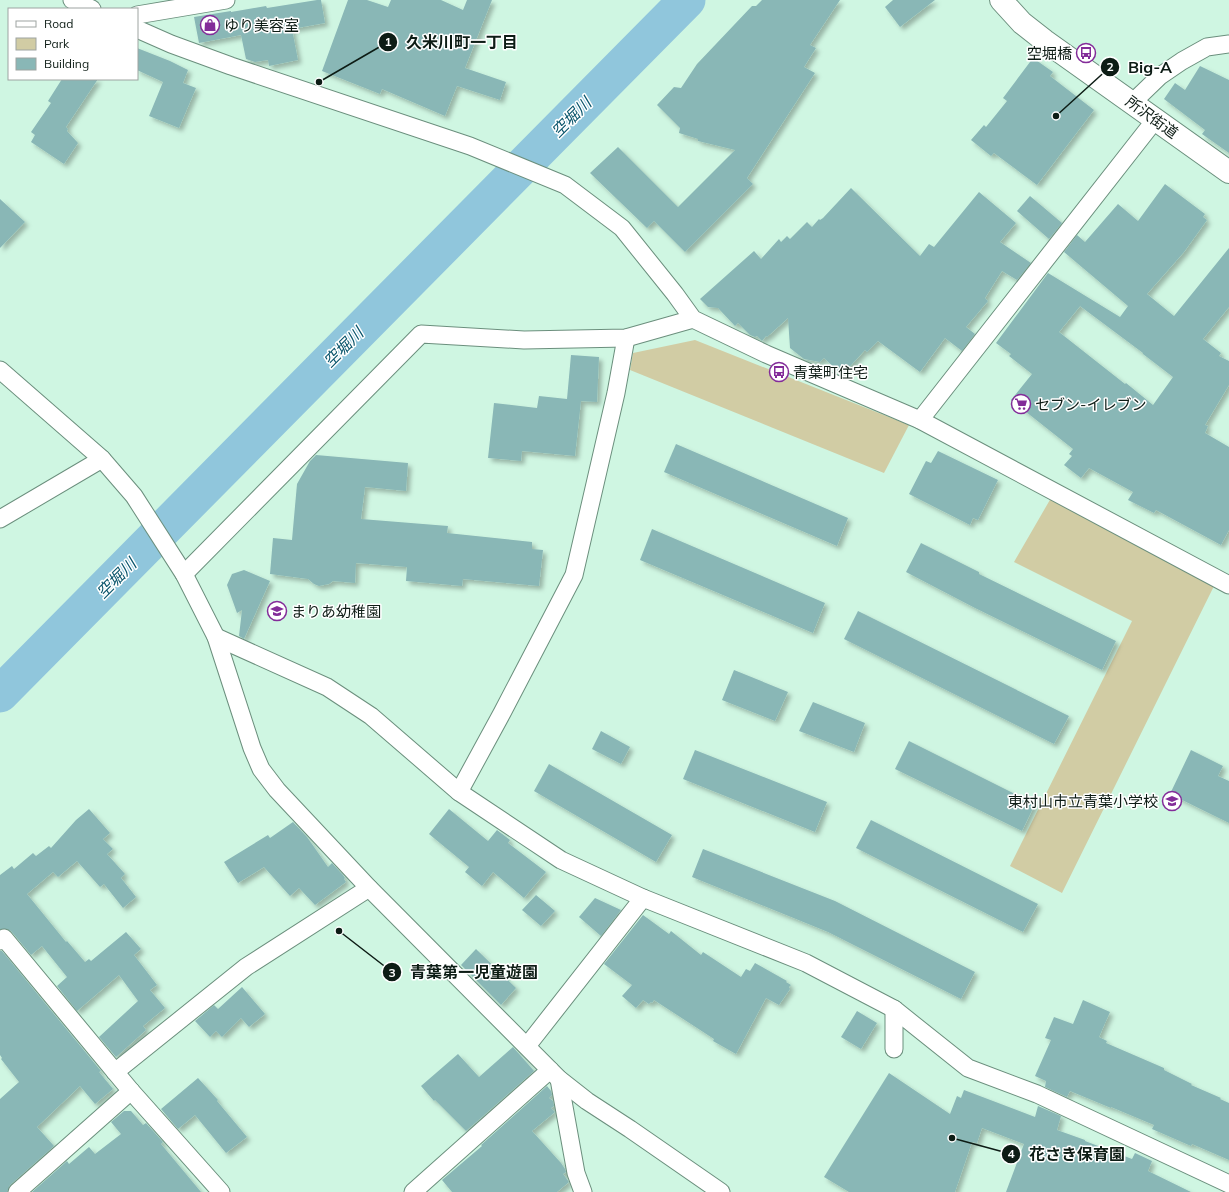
<svg xmlns="http://www.w3.org/2000/svg" width="1229" height="1192" font-family="Mulish,'Noto Sans JP',sans-serif">
<style>
.green{fill:#d1cca4}
.lines{fill:none;stroke-linecap:round;stroke-linejoin:round}
.river{stroke:#90c6dc;stroke-width:37}
.building{fill:#89b7b6;fill-rule:evenodd;filter:url(#shadow)}
.minor-casing{stroke:#6b8f7d;stroke-width:19}
.primary-casing{stroke:#6b8f7d;stroke-width:24}
.minor{stroke:#fff;stroke-width:17}
.primary{stroke:#fff;stroke-width:22}
.labels{text-anchor:middle;dominant-baseline:central;stroke-width:3;stroke-linejoin:round;paint-order:stroke}
.poi-label{font-size:15px;fill:#0d1c15;stroke:#fff;text-anchor:start}
.street-label{font-size:15px;fill:#0d1c15;stroke:#fff}
.water-label{font-size:16px;font-style:italic;fill:#07536a;stroke:#fff}
.leader{fill:none;stroke:#0d1c15;stroke-width:1.5}
.callout-dot{fill:#0d1c15;stroke:#fff;stroke-width:1.5}
.mark-label{font-size:12px;text-anchor:middle;font-weight:bold;fill:#fff}
.callout-label{font-size:16px;text-anchor:middle;font-weight:bold;fill:#0d1c15;stroke:#fff;stroke-width:3;stroke-linejoin:round;paint-order:stroke}
</style>
<defs>
<filter id="shadow"><feDropShadow dx="3.5" dy="3.5" stdDeviation="2" flood-color="#0004"/></filter>
</defs>
<rect width="100%" height="100%" fill="#cff6e2"/>
<g class="green">
<polygon points="695,340 909,425 884,473 630,370 633,353"/>
<polygon points="1051,498 1214,586 1062,893 1010,866 1132,621 1014,562"/>
</g>
<g class="lines">
<polyline class="river" points="0,694 687,0"/>
</g>
<g class="building">
<polygon points="317,0 321,0 325,23 292,29 298,60 269,66 268,60 255,62 246,59 241,35 199,43 194,17 231,11 231,12 266,6 267,8"/>
<polygon points="348,0 367,0 388,7 391,0 441,0 463,10 467,0 492,0 465,68 506,82 500,100 457,86 445,116 382,89 380,94 322,71"/>
<polygon points="762,0 840,0 810,45 816,48 804,67 815,73 747,178 753,184 685,252 654,221 647,228 590,173 618,147 678,207 735,150 698,141 698,139 679,133 680,128 657,105 674,87 681,88 697,64 752,6 756,6"/>
<polygon points="893,0 935,0 900,27 885,7"/>
<polygon points="137,48 170,61 188,70 183,83 196,88 179,128 149,116 163,82 137,70"/>
<polygon points="1033,58 1053,72 1050,76 1094,110 1037,185 994,153 991,156 971,140 984,125 986,127 1007,101 1003,98"/>
<polygon points="1200,66 1229,80 1229,153 1202,134 1205,130 1164,99 1175,83 1185,90"/>
<polygon points="62,79 98,79 66,127 68,129 67,131 78,143 64,164 31,142 35,135 31,132 51,103 48,101"/>
<path d="M1165 184 1205 214 1203 217 1207 220 1184 252 1147 294 1174 316 1229 248V307L1203 339 1221 353 1219 356 1229 361V385L1205 425 1208 426 1205 433 1229 447V530L1221 545 1156 510 1154 513 1128 500 1133 492 1089 468 1081 478 1064 465 1072 456 1069 454 1073 449 1011 400 1032 374 1009 356 1011 354 996 343 1048 273 1120 317 1128 306 1064 252 1077 235 1085 242 1118 204 1138 221ZM1081 305 1080 306 1143 353V354L1173 377 1153 405 1126 383 1125 384 1059 332Z"/>
<polygon points="851,188 920,256 929,244 934,247 979,192 1016,223 1000,242 1031,263 1017,280 1002,271 985,298 988,301 966,327 975,334 962,351 945,338 920,372 878,341 867,352 865,350 842,375 824,358 820,362 804,359 790,348 788,318 767,337 766,336 762,341 757,336 755,337 750,335 738,323 735,326 718,308 708,307 700,299 754,251 761,259 779,239 781,242 787,236 790,239 807,222 812,227 819,219 820,220 823,218"/>
<polygon points="1030,196 1062,223 1049,239 1017,211"/>
<polygon points="0,199 25,222 0,248"/>
<polygon points="571,355 599,357 597,402 581,401 575,456 522,451 521,461 488,458 494,403 537,408 539,396 567,399"/>
<polygon points="676,444 848,518 837,546 664,472"/>
<polygon points="938,451 998,480 978,520 973,518 970,525 909,494 926,461 931,463"/>
<polygon points="316,455 408,463 406,491 365,487 361,519 448,526 447,533 532,542 532,549 543,550 539,586 463,579 462,586 406,581 407,567 356,563 355,583 333,581 329,584 319,586 314,584 308,579 270,574 273,538 292,540 297,484 310,461"/>
<polygon points="652,529 825,603 813,633 640,560"/>
<polygon points="921,543 979,572 979,574 1116,641 1102,670 975,608 906,572"/>
<polygon points="244,570 270,581 244,639 239,636 242,610 237,613 227,585 232,574"/>
<polygon points="858,611 1069,716 1054,744 844,639"/>
<polygon points="734,670 788,692 775,721 722,700"/>
<polygon points="813,702 865,723 854,752 799,731"/>
<polygon points="601,731 630,747 621,764 592,749"/>
<polygon points="909,741 1035,804 1022,831 895,769"/>
<polygon points="695,750 827,802 815,832 683,779"/>
<polygon points="1191,750 1223,766 1218,776 1229,781 1229,823 1170,794"/>
<polygon points="549,764 672,835 656,862 534,791"/>
<polygon points="89,809 110,833 103,839 113,849 107,854 125,874 121,878 136,897 123,908 104,884 100,887 77,861 58,877 53,872 27,894 66,942 67,941 85,962 89,959 91,961 126,932 141,949 134,955 157,985 150,990 165,1008 143,1026 146,1030 116,1057 99,1037 138,1001 119,975 77,1011 57,986 67,977 42,946 31,955 11,931 7,929 0,929 0,875 12,866 14,869 33,853 36,856 49,846 51,848 76,820"/>
<polygon points="449,809 488,841 497,830 510,840 508,843 546,872 524,898 493,872 482,886 465,872 469,867 429,834"/>
<polygon points="871,820 1038,904 1023,932 856,848"/>
<polygon points="293,822 307,837 328,867 332,863 343,875 345,878 344,879 346,882 315,905 299,888 290,896 264,867 238,883 224,862 268,835 270,838"/>
<polygon points="703,849 835,901 975,972 961,999 828,932 692,877"/>
<polygon points="536,895 555,911 541,926 522,910"/>
<polygon points="595,898 621,910 601,936 579,917"/>
<polygon points="643,915 669,934 671,931 701,955 703,952 741,977 746,969 750,971 755,963 787,981 786,982 791,985 789,987 790,989 779,1005 766,998 736,1054 713,1041 714,1039 654,1000 652,1003 651,1002 649,1004 643,1000 636,1008 622,996 632,985 604,964"/>
<polygon points="476,949 516,988 501,1005 461,965"/>
<polygon points="0,951 2,951 101,1071 99,1072 113,1089 95,1104 80,1086 37,1127 54,1146 10,1185 7,1192 0,1192 0,1099 19,1082 1,1059 2,1058 0,1055"/>
<polygon points="242,987 265,1014 249,1027 241,1018 222,1037 216,1031 210,1037 195,1021 214,1005 218,1009"/>
<polygon points="1083,1000 1110,1012 1099,1037 1107,1041 1106,1043 1164,1068 1164,1070 1192,1084 1191,1085 1221,1098 1220,1099 1229,1103 1229,1160 1192,1144 1191,1146 1152,1129 1154,1125 1111,1107 1111,1108 1070,1091 1067,1097 1045,1087 1046,1081 1035,1076 1051,1040 1045,1038 1054,1017 1073,1024"/>
<polygon points="857,1011 877,1023 861,1049 841,1037"/>
<polygon points="513,1047 534,1071 466,1131 435,1100 434,1101 421,1086 458,1054 479,1077"/>
<polygon points="889,1073 950,1114 957,1096 961,1098 964,1090 1035,1117 1038,1106 1061,1116 1057,1130 1085,1140 1085,1141 1132,1159 1135,1153 1152,1161 1148,1171 1191,1192 1006,1192 1024,1144 982,1128 977,1143 972,1142 955,1192 849,1192 824,1177"/>
<polygon points="198,1078 218,1100 217,1101 247,1137 226,1153 195,1115 178,1129 161,1109"/>
<polygon points="547,1086 551,1091 552,1095 549,1098 553,1101 554,1106 551,1108 555,1112 532,1131 561,1163 565,1169 566,1172 563,1174 569,1182 557,1192 452,1192 442,1180 482,1146 481,1145"/>
<polygon points="124,1111 131,1111 143,1125 146,1123 163,1142 161,1144 201,1192 32,1192 67,1161 69,1164 89,1147 95,1154 121,1134 111,1122"/>
</g>
<g class="lines">
<defs>
<g id="minor">
<polyline points="72,0 92,9"/>
<polyline points="137,15 226,0"/>
<polyline points="137,29 171,44 231,66 470,146 565,185 622,228 675,294 693,319 766,354 920,420 1229,585"/>
<polyline points="1132,103 1160,76 1182,61 1207,47 1229,44"/>
<polyline points="0,370 102,459 134,496 184,574 216,637 252,748 261,769 277,790 369,888 559,1079 587,1101 630,1129 721,1192"/>
<polyline points="920,420 1155,120"/>
<polyline points="0,519 102,459"/>
<polyline points="184,574 421,334 524,340 626,338 693,319"/>
<polyline points="216,637 327,687 371,716 459,792 561,860 643,898 806,963 894,1009 968,1068 1037,1094 1229,1184"/>
<polyline points="459,792 502,713 574,575 616,393 626,338"/>
<polyline points="0,941 4,938 131,1091 221,1192"/>
<polyline points="527,1046 643,898"/>
<polyline points="894,1049 894,1009"/>
<polyline points="115,1072 246,967 369,888"/>
<polyline points="559,1079 576,1173 583,1192"/>
<polyline points="17,1192 131,1091"/>
<polyline points="413,1192 550,1070"/>
</g>
<polyline id="primary" points="1001,0 1022,23 1045,41 1229,172"/>
</defs>
<use href="#minor" class="minor-casing"/>
<use href="#primary" class="primary-casing"/>
<use href="#minor" class="minor"/>
<use href="#primary" class="primary"/>
</g>
<defs>
<symbol id="shop-ring" viewBox="-11 -11 22 22"><circle r="9.5" fill="#fff" stroke="#832c99" stroke-width="1.5"/><path d="M-5-2.5h2.3a2.7 3.5 0 0 1 5.4 0H5L5.5 6h-11ZM-1.5-2.5h3a1.5 2.3 0 0 0-3 0Z" fill="#832c99"/></symbol>
<symbol id="bus-ring" viewBox="-11 -11 22 22"><circle r="9.5" fill="#fff" stroke="#832c99" stroke-width="1.5"/><path d="M-5-6H5V4H4V6H2V4H-2V6H-4V4H-5ZM-3.5-4V0h7V-4ZM-3.5 1.2v1.5H-2V1.2ZM2 1.2v1.5H3.5V1.2Z" fill="#832c99"/></symbol>
<symbol id="supermarket-ring" viewBox="-11 -11 22 22"><circle r="9.5" fill="#fff" stroke="#832c99" stroke-width="1.5"/><path d="M-6-5.5h2.5l.6 2H6L4.5 2H-2.5L-4.4-4H-6ZM-1.5 3.2a1.3 1.3 0 1 0 .1 0ZM3 3.2a1.3 1.3 0 1 0 .1 0Z" fill="#832c99"/></symbol>
<symbol id="school-ring" viewBox="-11 -11 22 22"><circle r="9.5" fill="#fff" stroke="#832c99" stroke-width="1.5"/><path d="M0-5L7-2L0 1L-7-2ZM-4 1L0 2.5L4 1V4Q0 6-4 4Z" fill="#832c99"/></symbol>
</defs>
<g fill-rule="evenodd">
<use href="#shop-ring" x="199" y="14" width="22" height="22"/>
<use href="#bus-ring" x="1075" y="42" width="22" height="22"/>
<use href="#bus-ring" x="768" y="361" width="22" height="22"/>
<use href="#supermarket-ring" x="1010" y="393" width="22" height="22"/>
<use href="#school-ring" x="266" y="600" width="22" height="22"/>
<use href="#school-ring" x="1161" y="790" width="22" height="22"/>
</g>
<g class="labels">
<g class="poi-label">
<text x="224" y="25">ゆり美容室</text>
<text x="1072" y="53" text-anchor="end">空堀橋</text>
<text x="793" y="372">青葉町住宅</text>
<text x="1035" y="404">セブン-イレブン</text>
<text x="291" y="611">まりあ幼稚園</text>
<text x="1158" y="801" text-anchor="end">東村山市立青葉小学校</text>
</g>
<g class="street-label">
<text transform="translate(1152 117) rotate(36)">所沢街道</text>
</g>
<g class="water-label">
<text transform="translate(571 117) rotate(-45)">空堀川</text>
<text transform="translate(343 347) rotate(-45)">空堀川</text>
<text transform="translate(116 578) rotate(-45)">空堀川</text>
</g>
</g>
<path class="leader" d="M319 82L388 42M1056 116L1110 67M339 931L392 972M952 1138L1011 1154"/>
<g class="callout-dot">
<circle cx="319" cy="82" r="4"/>
<circle cx="1056" cy="116" r="4"/>
<circle cx="339" cy="931" r="4"/>
<circle cx="952" cy="1138" r="4"/>
<circle cx="388" cy="42" r="10"/>
<circle cx="1110" cy="67" r="10"/>
<circle cx="392" cy="972" r="10"/>
<circle cx="1011" cy="1154" r="10"/>
</g>
<g class="mark-label">
<text x="388" y="46">1</text>
<text x="1110" y="71">2</text>
<text x="392" y="977">3</text>
<text x="1011" y="1158">4</text>
</g>
<g class="callout-label">
<text x="462" y="48">久米川町一丁目</text>
<text x="1150" y="73">Big-A</text>
<text x="474" y="978">青葉第一児童遊園</text>
<text x="1077" y="1160">花さき保育園</text>
</g>
<rect x="8" y="8" width="130" height="72" fill="#ffffff" stroke="#9ea4a1"/>
<rect x="16" y="21" width="20" height="6" fill="#ffffff" stroke="#9ea4a1"/>
<text x="44" y="28" font-size="12" fill="#0d1c15">Road</text>
<rect x="16" y="38" width="20" height="12" fill="#d1cca4" stroke="#9ea4a1"/>
<text x="44" y="48" font-size="12" fill="#0d1c15">Park</text>
<rect x="16" y="58" width="20" height="12" fill="#89b7b6" stroke="#9ea4a1"/>
<text x="44" y="68" font-size="12" fill="#0d1c15">Building</text>
</svg>
